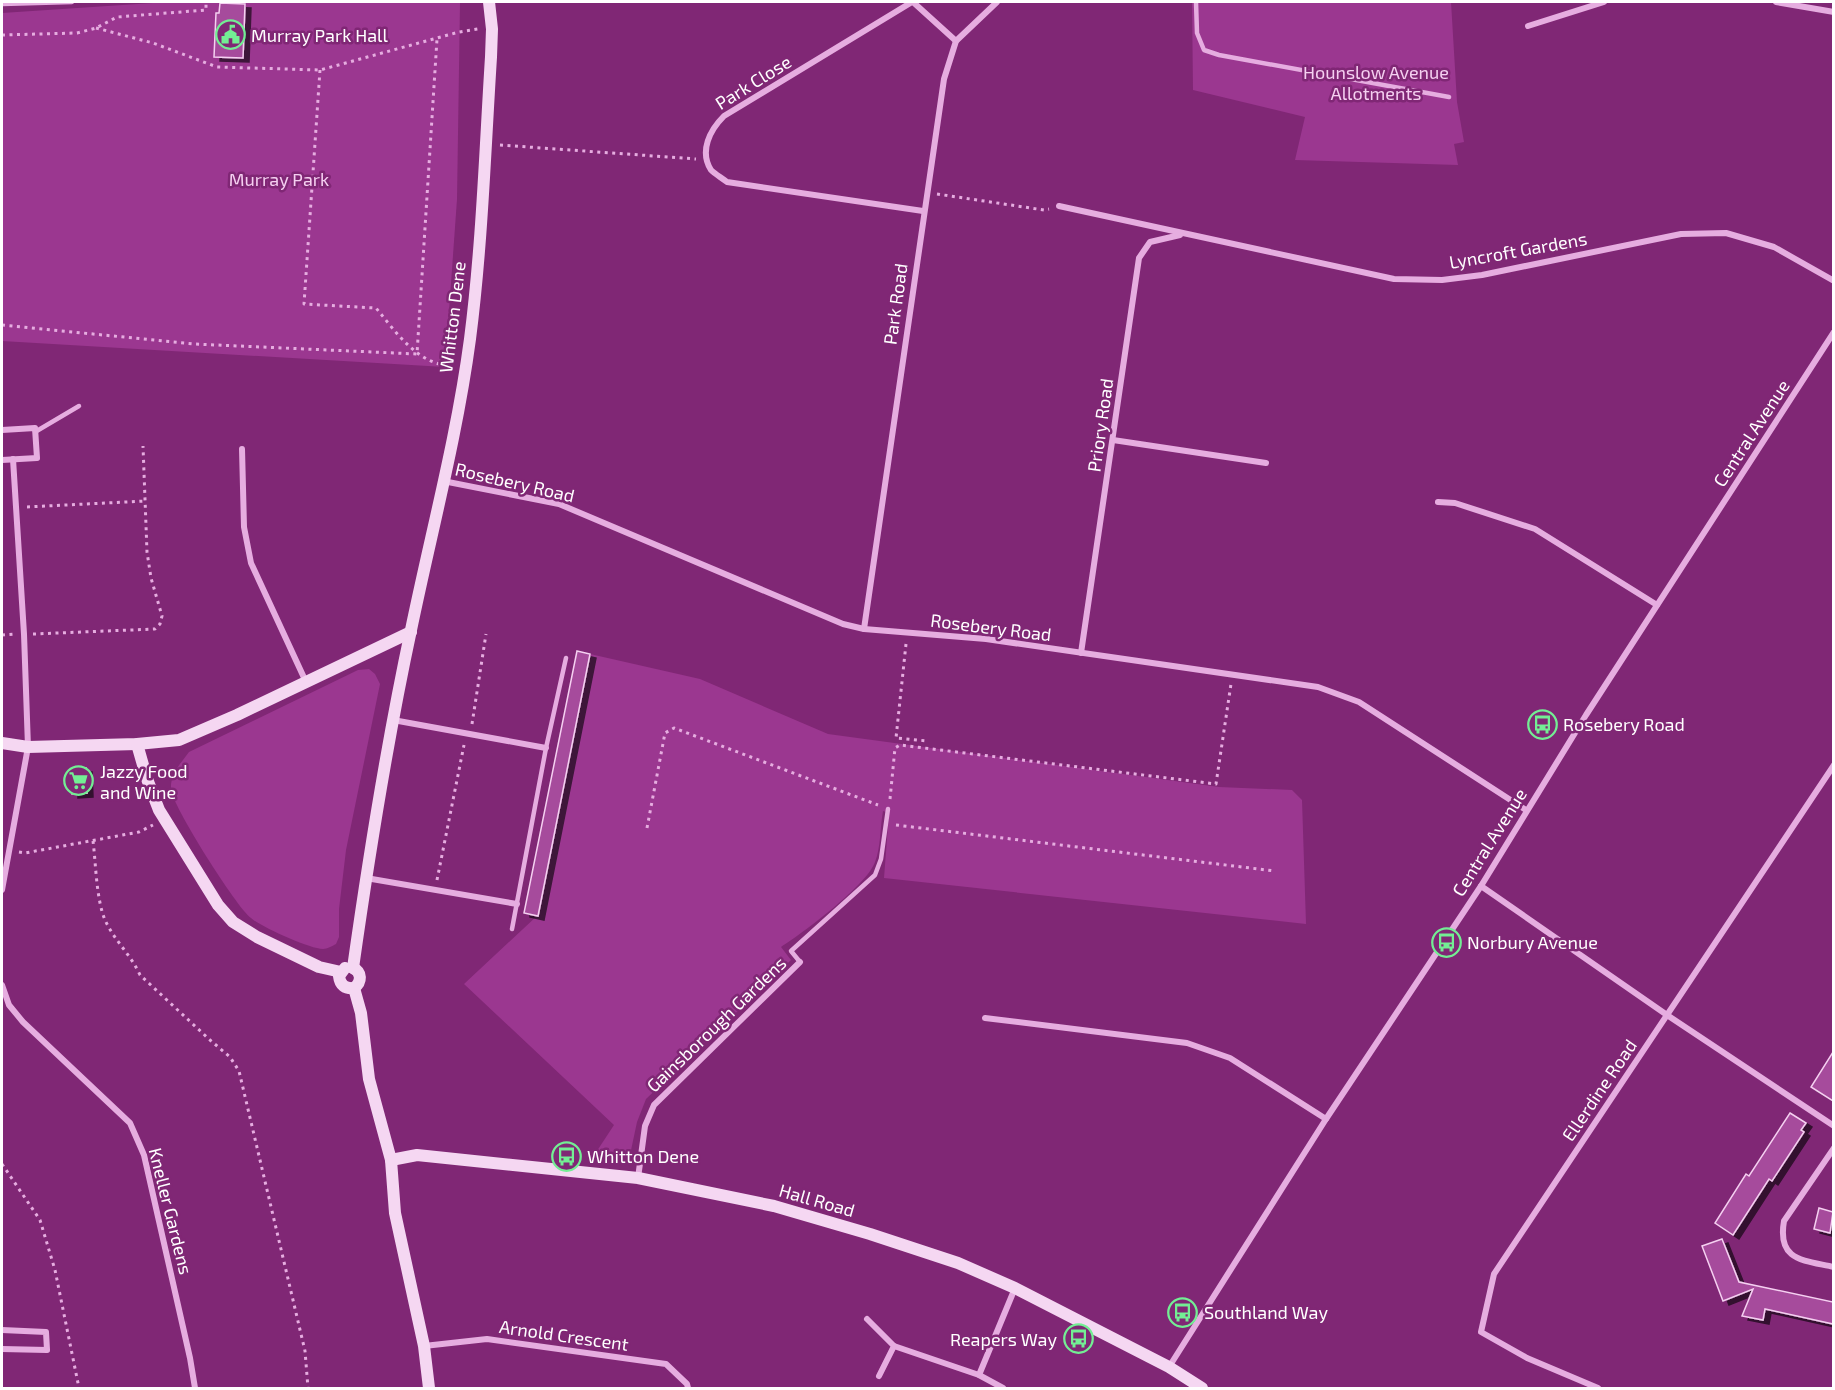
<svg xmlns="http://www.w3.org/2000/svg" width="1835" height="1390" font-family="'Exo 2',sans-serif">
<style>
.green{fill:#9b3790}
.building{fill:#a64b9c;stroke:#f5d0f1;stroke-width:1.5;filter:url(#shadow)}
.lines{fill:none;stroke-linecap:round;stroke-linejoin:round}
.path{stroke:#e6ade0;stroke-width:3;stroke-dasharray:3 4.5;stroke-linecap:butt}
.lane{stroke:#e6ade0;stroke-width:4.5}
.street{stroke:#e6ade0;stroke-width:6}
.secondary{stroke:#f5d7f2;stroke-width:12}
.labels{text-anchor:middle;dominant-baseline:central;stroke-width:5;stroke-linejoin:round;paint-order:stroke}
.poi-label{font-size:18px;fill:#fff;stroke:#802775;text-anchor:start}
.park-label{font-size:18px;fill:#f5d0f1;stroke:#802775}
.street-label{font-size:18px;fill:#fff;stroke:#802775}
</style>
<defs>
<filter id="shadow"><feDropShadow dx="6" dy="4" stdDeviation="0" flood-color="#0009"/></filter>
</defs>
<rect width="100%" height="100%" fill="#802775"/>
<g class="green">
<polygon points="168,2 460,2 457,199 445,367 2,341 2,13"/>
<polygon points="1192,2 1451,2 1457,102 1464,142 1454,144 1458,165 1295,160 1305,117 1193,90"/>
<path d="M590 654 700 679 828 734 1219 787 1292 790 1302 800 1306 924 884 878 889 813 883 811C880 827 881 847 875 862 867 885 803 933 781 947L791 960 646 1099 637 1122 630 1155 622 1160 593 1157 614 1125 464 984 538 915Z"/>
<path d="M369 669 375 674 380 684 346 850 339 909V937L336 944C332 946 327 949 323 949 310 949 261 927 251 918 237 908 171 804 171 789 170 774 181 763 189 752L358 670Z"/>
</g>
<g class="building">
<polygon points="220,3 245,4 243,58 214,57 216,13 219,13"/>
<polygon points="577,651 590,654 538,916 524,913"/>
<polygon points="86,768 87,793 72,794 72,769"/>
<polygon points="1833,1052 1833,1101 1811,1087"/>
<polygon points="1790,1113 1806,1123 1801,1130 1804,1132 1772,1181 1769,1179 1733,1235 1715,1223 1746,1174 1749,1176"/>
<polygon points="1819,1208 1833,1212 1830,1233 1814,1229"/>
<polygon points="1722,1239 1739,1282 1833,1302 1833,1324 1765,1309 1763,1320 1742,1316 1753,1289 1723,1301 1702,1246"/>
</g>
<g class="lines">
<g class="path">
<polyline points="96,28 153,43 217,67 320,70 459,32 478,29"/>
<polyline points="2,35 77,33 96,28 117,17 206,10 206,2"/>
<path d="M320 70 304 304 376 308C396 332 417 364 451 366"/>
<polyline points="500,145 696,159"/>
<polyline points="937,194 1044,210 1049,209"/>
<polyline points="2,325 194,344 417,354 437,39"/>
<polyline points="27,507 146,501"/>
<polyline points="33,634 155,629 160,624 162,616 151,578 147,552 143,446"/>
<polyline points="2,635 15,634"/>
<polyline points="906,644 896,738 928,741"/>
<polyline points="472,724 486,634"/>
<polyline points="890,799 895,748 900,745 1216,784 1231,684"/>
<polyline points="896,825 1275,871"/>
<polyline points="647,828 665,733 674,728 878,805"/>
<path d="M93 841C96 864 96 898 105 920 114 940 131 955 140 975L210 1040 230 1057 239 1071 305 1351 308 1388"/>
<polyline points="19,852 25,853 139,832 153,825"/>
<polyline points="437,880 464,745"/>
<polyline points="2,1164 40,1220 55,1270 79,1388"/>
</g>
<g class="lane">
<polyline points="1196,2 1197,33 1204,50 1219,55 1449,97"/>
<polyline points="2,4 72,2"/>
<polyline points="35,432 79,406"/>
<polyline points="512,929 546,748 566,658"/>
<polyline points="800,962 791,951 875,875 881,859 888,809"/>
</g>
<g class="street">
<path d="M912 2 724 116C710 130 699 151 711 170 715 174 722 178 727 182L923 211"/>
<polyline points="913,2 956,41"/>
<polyline points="1776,2 1834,12"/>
<polyline points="1528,26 1604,2"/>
<polyline points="1059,206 1394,279 1442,280 1482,275 1681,234 1726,233 1774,247 1834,281"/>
<polyline points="2,430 35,428 37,458 2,460"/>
<polyline points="1113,440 1266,463"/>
<polyline points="242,449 244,527 251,563 306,682"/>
<polyline points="443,481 559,504 843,624 864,629 986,639 1318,687 1359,702 1526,810"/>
<polyline points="1438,502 1455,503 1535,529 1657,605"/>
<polyline points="864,629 944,79 956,41 997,2"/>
<polyline points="1081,653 1139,258 1150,242 1180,235"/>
<polyline points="393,720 546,748"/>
<polyline points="366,878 517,904"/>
<polyline points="1481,886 1667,1015 1834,1126"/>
<polyline points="2,890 28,747 24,634 13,459"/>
<polyline points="2,985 9,1005 23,1022 130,1123 144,1155 190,1358 195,1388"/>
<polyline points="985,1018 1187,1043 1230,1058 1326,1119"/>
<path d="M1834 1148 1784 1221C1777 1261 1803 1260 1834 1267"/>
<polyline points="638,1178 645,1126 654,1105 800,962"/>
<polyline points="867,1319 894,1346 879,1376"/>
<polyline points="2,1330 46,1332 47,1350 2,1349"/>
<polyline points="424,1346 487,1339 666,1364 687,1384 688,1388"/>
<polyline points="894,1346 979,1375 1003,1388"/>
<polyline points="1169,1367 1326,1119 1481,886 1586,715 1834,332"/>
<polyline points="979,1375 1015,1288"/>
<polyline points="1598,1388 1527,1358 1481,1332 1494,1274 1834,765"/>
</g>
<g class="secondary">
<polyline points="2,743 28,747 137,744 179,740 237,715 411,632"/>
<polyline points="137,744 147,779 159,810 218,905 233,922 257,937 319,967 341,972"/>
<path d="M345 968 339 976C340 985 345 989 354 988"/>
<path d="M353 968C369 855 387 742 411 630 431 533 457 437 470 339 482 246 485 151 491 57L492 29 489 2"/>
<path d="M353 968C362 972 362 982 354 988"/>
<polyline points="354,988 361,1013 369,1079 391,1160 395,1213 424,1346 429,1388"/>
<polyline points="391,1160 417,1155 638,1178 774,1206 870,1234 958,1263 1015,1288 1169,1367 1202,1388"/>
</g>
</g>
<defs>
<symbol id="civic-ring" viewBox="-11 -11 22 22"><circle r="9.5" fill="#802775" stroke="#73ee94" stroke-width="1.5"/><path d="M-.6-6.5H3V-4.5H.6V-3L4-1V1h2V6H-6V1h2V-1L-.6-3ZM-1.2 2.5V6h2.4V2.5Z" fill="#73ee94"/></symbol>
<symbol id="bus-ring" viewBox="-11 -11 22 22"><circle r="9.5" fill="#802775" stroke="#73ee94" stroke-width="1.5"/><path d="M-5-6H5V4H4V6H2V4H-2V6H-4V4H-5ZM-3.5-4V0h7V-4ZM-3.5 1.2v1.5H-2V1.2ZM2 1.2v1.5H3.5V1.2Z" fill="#73ee94"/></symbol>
<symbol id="supermarket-ring" viewBox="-11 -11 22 22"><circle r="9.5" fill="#802775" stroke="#73ee94" stroke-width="1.5"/><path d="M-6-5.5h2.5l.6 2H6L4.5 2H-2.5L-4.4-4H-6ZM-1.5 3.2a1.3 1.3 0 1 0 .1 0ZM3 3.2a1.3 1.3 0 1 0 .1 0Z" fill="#73ee94"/></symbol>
</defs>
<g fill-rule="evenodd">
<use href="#civic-ring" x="214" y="18" width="33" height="33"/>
<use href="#bus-ring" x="1526" y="708" width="33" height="33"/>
<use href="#supermarket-ring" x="62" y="764" width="33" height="33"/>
<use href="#bus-ring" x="1430" y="926" width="33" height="33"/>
<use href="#bus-ring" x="550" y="1140" width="33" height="33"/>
<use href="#bus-ring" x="1166" y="1296" width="33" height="33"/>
<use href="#bus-ring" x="1062" y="1322" width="33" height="33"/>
</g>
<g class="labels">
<g class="poi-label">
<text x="251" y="35">Murray Park Hall</text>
<text x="1563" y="724">Rosebery Road</text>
<text x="100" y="771">Jazzy Food<tspan x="100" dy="21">and Wine</tspan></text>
<text x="1467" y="942">Norbury Avenue</text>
<text x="587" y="1156">Whitton Dene</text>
<text x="1204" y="1312">Southland Way</text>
<text x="1057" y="1339" text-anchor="end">Reapers Way</text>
</g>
<g class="park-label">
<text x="1376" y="72">Hounslow Avenue<tspan x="1376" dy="21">Allotments</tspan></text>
<text x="279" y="179">Murray Park</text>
</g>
<g class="street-label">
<text transform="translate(753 82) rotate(-32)">Park Close</text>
<text transform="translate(1518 250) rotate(-10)">Lyncroft Gardens</text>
<text transform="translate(895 304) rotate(-82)">Park Road</text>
<text transform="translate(452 317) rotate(-83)">Whitton Dene</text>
<text transform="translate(1100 425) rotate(-82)">Priory Road</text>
<text transform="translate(1751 433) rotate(-57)">Central Avenue</text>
<text transform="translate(515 482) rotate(13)">Rosebery Road</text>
<text transform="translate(991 627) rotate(7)">Rosebery Road</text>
<text transform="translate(1489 842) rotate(-58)">Central Avenue</text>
<text transform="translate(716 1024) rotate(-44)">Gainsborough Gardens</text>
<text transform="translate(1599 1090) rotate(-56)">Ellerdine Road</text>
<text transform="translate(817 1200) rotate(16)">Hall Road</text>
<text transform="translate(171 1211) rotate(76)">Kneller Gardens</text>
<text transform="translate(564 1335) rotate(8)">Arnold Crescent</text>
</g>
</g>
<rect width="1835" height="1390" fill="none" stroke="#ffffff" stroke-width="6"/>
</svg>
